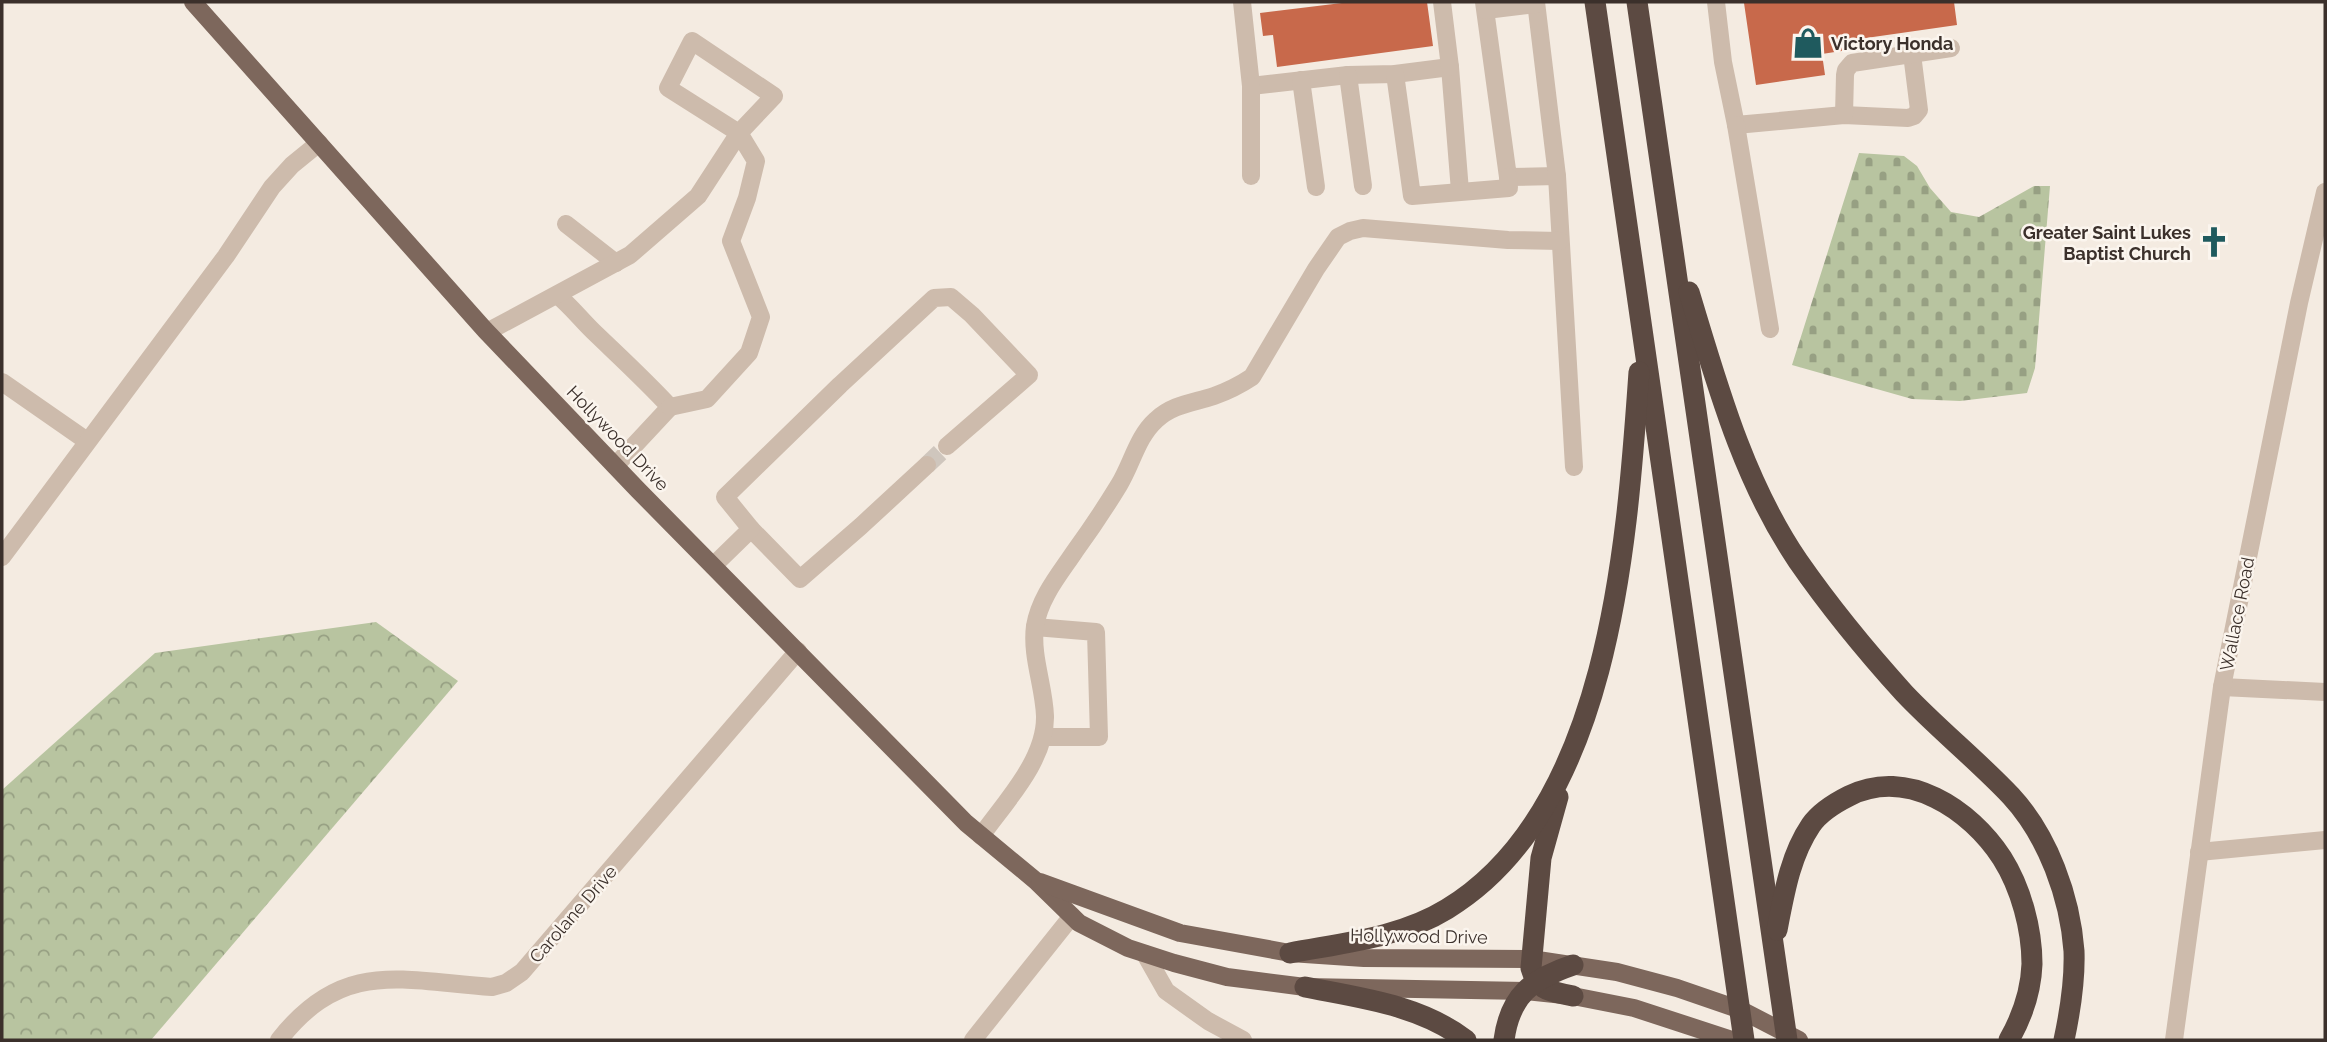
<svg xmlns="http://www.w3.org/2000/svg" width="2327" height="1042" font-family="Raleway,sans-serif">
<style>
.forest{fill:url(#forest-crowns)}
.cemetery{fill:url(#cemetery-stones)}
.building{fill:#c8694b}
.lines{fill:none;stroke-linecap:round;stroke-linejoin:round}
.minor-tunnel{stroke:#cfc6bd;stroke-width:18;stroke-dasharray:18 9;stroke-linecap:butt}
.minor{stroke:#cdbbac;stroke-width:18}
.major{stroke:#7d675c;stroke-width:18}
.highway{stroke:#5c4a42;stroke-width:21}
.labels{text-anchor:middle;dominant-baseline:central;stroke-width:5;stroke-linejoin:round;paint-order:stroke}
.poi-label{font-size:18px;font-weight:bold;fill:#3b302b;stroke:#fbf5ee;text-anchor:start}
.street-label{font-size:18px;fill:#3b302b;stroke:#fbf5ee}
</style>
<defs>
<pattern id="forest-crowns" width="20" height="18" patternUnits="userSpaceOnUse" patternTransform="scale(1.75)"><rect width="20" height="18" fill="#b8c4a0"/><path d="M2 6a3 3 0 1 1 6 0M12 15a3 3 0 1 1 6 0" fill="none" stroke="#97a083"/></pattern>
<pattern id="cemetery-stones" width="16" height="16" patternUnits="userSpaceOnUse" patternTransform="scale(1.75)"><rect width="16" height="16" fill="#b8c4a0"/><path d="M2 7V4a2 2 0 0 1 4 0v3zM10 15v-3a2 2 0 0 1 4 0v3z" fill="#97a083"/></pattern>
</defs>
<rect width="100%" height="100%" fill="#f4ebe1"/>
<polygon class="forest" points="376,622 458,681 151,1040 2,1040 2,790 155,653"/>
<polygon class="cemetery" points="1859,153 1904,156 1917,166 1930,188 1951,212 1979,217 2034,186 2050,186 2035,368 2027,393 1960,401 1912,399 1792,365"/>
<g class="building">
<polygon points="1350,2 1427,2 1433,46 1277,67 1273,35 1263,36 1260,13"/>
<polygon points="1753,2 1954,2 1957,25 1866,38 1867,47 1822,54 1825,75 1756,85 1744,3"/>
</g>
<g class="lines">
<polyline class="minor-tunnel" points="927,465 947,446"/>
<g class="minor">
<polyline points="1242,2 1251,86 1348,75 1395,74 1450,67 1460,191"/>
<polyline points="1442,2 1450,67"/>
<polyline points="1484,2 1508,177 1557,176"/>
<polyline points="1536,2 1557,176 1574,467"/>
<polyline points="1716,2 1723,62 1736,125 1844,115 1908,118 1914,116 1919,110 1912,54"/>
<polyline points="1486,10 1536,4"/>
<polyline points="1395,74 1412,196 1509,188 1508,177"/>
<polyline points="1348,75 1363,186"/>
<polyline points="1301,80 1316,187"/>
<polyline points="1251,86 1251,176"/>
<polyline points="1844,115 1845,75 1846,70 1852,63 1951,48"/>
<polyline points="1736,125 1770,329"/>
<polyline points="566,224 616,263"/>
<path d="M557 295C571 306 582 321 596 334 621 358 646 381 670 407L615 466"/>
<polyline points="487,332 630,255 698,196 739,133 668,88 692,41 774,96 739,133 756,161 747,198 731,241 761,317 749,353 707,399 670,407"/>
<polyline points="2,382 87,441"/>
<polyline points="751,529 800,579 861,526 927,465"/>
<polyline points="2,557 226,256 272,187 292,165 319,143"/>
<polyline points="713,566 751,529 725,497 840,385 934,298 951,297 972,315 1029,375 947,446"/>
<polyline points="1035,627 1096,632 1099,737 1043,737"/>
<polyline points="2222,687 2325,692"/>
<path d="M981 836C1005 802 1046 760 1045 716 1044 686 1031 656 1035 626 1040 597 1059 575 1075 551 1091 529 1105 508 1119 485 1132 464 1137 437 1156 420 1173 404 1193 403 1214 396 1228 391 1240 385 1252 377L1316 269 1338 237 1350 231 1363 228 1508 240 1560 241"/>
<polyline points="2199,852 2325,840"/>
<polyline points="1145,954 1166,991 1208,1021 1243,1040"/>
<path d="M279 1040C343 958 402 981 492 987L506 983 522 972 798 651"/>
<polyline points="973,1040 1072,916"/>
<polyline points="2174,1040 2222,687 2299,303 2325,192"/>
</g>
<g class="major">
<polyline points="193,2 485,330 638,490 966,823 1036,881 1079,923 1128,948 1174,963 1227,977 1305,987 1526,991 1573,996 1634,1008 1732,1040"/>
<polyline points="1040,882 1180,933 1290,953 1364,958 1531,959 1617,972 1677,988 1741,1010 1799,1040"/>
</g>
<g class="highway">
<polyline points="1595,2 1744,1040"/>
<polyline points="1637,2 1787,1040"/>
<path d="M1689 292C1717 384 1743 480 1798 561 1830 607 1866 651 1904 693 1938 729 1977 760 2011 796 2048 836 2070 897 2074 951 2075 980 2070 1012 2064 1040"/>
<path d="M1558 797 1541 858 1531 968C1538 992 1551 991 1573 996"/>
<path d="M1777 930C1784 894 1790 856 1811 825 1820 812 1835 803 1849 796 1907 767 1970 809 2002 858 2021 888 2032 929 2032 964 2031 991 2022 1017 2009 1040"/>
<path d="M1290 953C1342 943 1400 938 1447 909 1610 810 1627 543 1639 372"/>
<path d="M1305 987C1361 998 1420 1005 1466 1040"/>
<path d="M1504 1040C1510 995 1532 979 1573 965"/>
</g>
</g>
<defs>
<symbol id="shop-bare" viewBox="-9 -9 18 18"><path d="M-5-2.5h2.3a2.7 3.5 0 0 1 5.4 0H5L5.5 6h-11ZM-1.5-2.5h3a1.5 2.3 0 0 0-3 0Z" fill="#1f5a5e" stroke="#fbf5ee" stroke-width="2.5" paint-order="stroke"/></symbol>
<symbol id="church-bare" viewBox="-9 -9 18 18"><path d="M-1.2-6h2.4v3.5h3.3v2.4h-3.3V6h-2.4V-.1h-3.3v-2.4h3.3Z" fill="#1f5a5e" stroke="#fbf5ee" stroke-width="2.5" paint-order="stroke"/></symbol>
</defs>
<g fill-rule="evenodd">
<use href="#shop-bare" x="1786" y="21" width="44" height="44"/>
<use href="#church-bare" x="2192" y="220" width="44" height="44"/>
</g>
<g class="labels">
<g class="poi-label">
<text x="1831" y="43">Victory Honda</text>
<text x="2191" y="232" text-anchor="end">Greater Saint Lukes<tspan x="2191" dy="21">Baptist Church</tspan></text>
</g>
<g class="street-label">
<text transform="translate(618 438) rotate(46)">Hollywood Drive</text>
<text transform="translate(2237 614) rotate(-79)">Wallace Road</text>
<text transform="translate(573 914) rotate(-49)">Carolane Drive</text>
<text transform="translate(1419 936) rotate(1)">Hollywood Drive</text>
</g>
</g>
<rect width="2327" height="1042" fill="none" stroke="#3b302b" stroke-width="7"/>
</svg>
